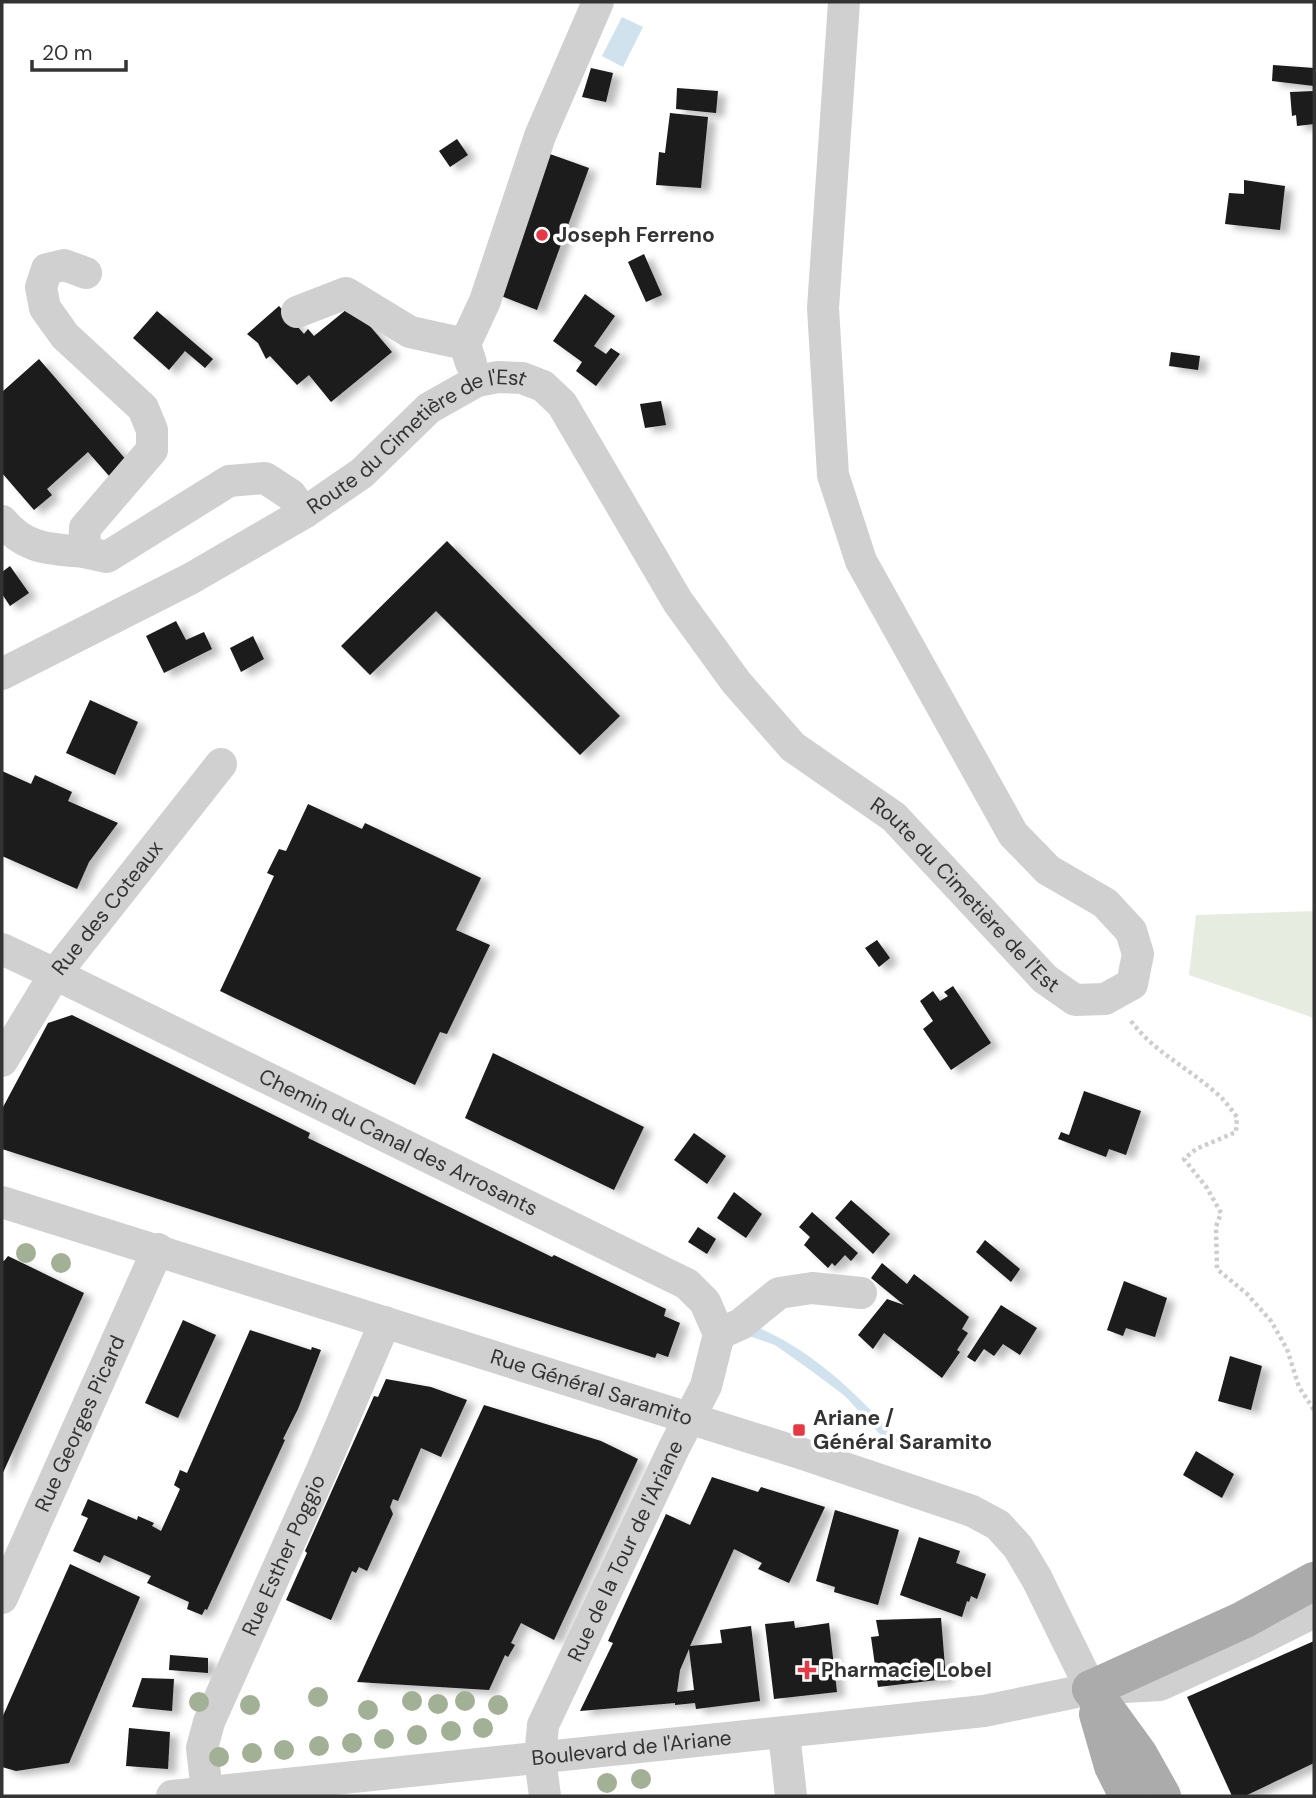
<svg xmlns="http://www.w3.org/2000/svg" width="1316" height="1798" font-family="'DM Sans',sans-serif">
<style>
.green{fill:#e6ecdf}
.water{fill:#cfe2ee}
.building{fill:#1a1a1a;fill-rule:evenodd;filter:url(#shadow)}
.lines{fill:none;stroke-linecap:round;stroke-linejoin:round}
.path{stroke:#cdcdcd;stroke-width:4.5;stroke-dasharray:3.5 3.5;stroke-linecap:butt}
.minor{stroke:#d0d0d0;stroke-width:32}
.major{stroke:#ababab;stroke-width:38}
.tree{fill:#a2b095}
.poi-dot{fill:#e63946;stroke:#fff;stroke-width:2.5}
.labels{text-anchor:middle;dominant-baseline:central;stroke-width:7;stroke-linejoin:round;paint-order:stroke}
.poi-label{font-size:21px;font-weight:bold;fill:#333;stroke:#fff;text-anchor:start}
.street-label{font-size:21px;fill:#333;stroke:#fff}
</style>
<defs>
<filter id="shadow"><feDropShadow dx="8" dy="4.5" stdDeviation="3.5" flood-color="#0004"/></filter>
</defs>
<rect width="100%" height="100%" fill="#fff"/>
<polygon class="green" points="1314,911 1314,1018 1189,975 1196,915"/>
<g class="water">
<polygon points="622,17 643,27 623,67 602,56"/>
<path d="M752 1325C814 1350 862 1398 905 1448L888 1443 845 1396 813 1372 775 1345 743 1334Z"/>
</g>
<g class="building">
<polygon points="1273,65 1314,68 1314,86 1272,81"/>
<polygon points="591,68 613,73 606,102 582,97"/>
<polygon points="677,88 718,91 716,113 676,109"/>
<polygon points="1314,91 1314,124 1297,126 1296,115 1292,116 1290,92"/>
<polygon points="670,113 708,117 701,188 656,185 659,152 665,153"/>
<polygon points="457,139 468,155 450,167 439,151"/>
<polygon points="550,154 589,168 537,310 496,294"/>
<polygon points="1244,180 1285,186 1280,230 1225,224 1229,193 1244,194"/>
<polygon points="644,254 662,295 646,302 628,262"/>
<polygon points="585,294 615,316 594,346 606,354 611,348 620,354 596,386 576,371 582,362 553,341"/>
<polygon points="352,305 392,352 331,402 309,375 297,385 270,356 266,359 258,343 247,334 279,306 304,334 308,329 314,336"/>
<polygon points="157,311 213,359 205,368 185,351 169,370 133,338"/>
<polygon points="1171,352 1200,356 1198,370 1169,366"/>
<polygon points="39,359 128,462 110,477 88,452 47,489 52,495 34,510 2,473 2,392"/>
<polygon points="661,401 666,425 645,428 640,404"/>
<polygon points="447,541 620,716 580,755 436,611 370,675 341,646"/>
<polygon points="10,566 29,593 10,606 2,594 2,572"/>
<polygon points="176,621 186,640 204,632 212,649 164,673 146,636"/>
<polygon points="253,636 264,659 241,672 230,648"/>
<polygon points="90,700 138,722 115,775 66,753"/>
<polygon points="2,771 31,784 35,775 72,792 68,801 118,823 89,862 77,889 2,856"/>
<polygon points="308,804 362,829 365,823 481,878 456,930 490,945 447,1034 440,1032 415,1085 220,991 274,876 267,873 279,849 286,851"/>
<polygon points="877,940 890,958 879,967 865,948"/>
<polygon points="953,986 991,1043 951,1070 923,1029 933,1021 920,1001 933,991 940,1001 948,996 944,992"/>
<polygon points="72,1015 310,1133 308,1138 552,1257 554,1255 666,1309 664,1316 680,1323 668,1357 657,1353 655,1358 2,1149 2,1109 48,1023"/>
<polygon points="493,1053 644,1127 614,1190 465,1118"/>
<polygon points="1084,1091 1141,1111 1126,1155 1109,1149 1106,1157 1058,1139 1061,1132 1069,1135"/>
<polygon points="694,1133 726,1156 707,1184 674,1160"/>
<polygon points="734,1192 762,1214 746,1238 717,1218"/>
<polygon points="851,1200 890,1234 873,1254 835,1218"/>
<polygon points="812,1212 858,1253 851,1261 845,1255 835,1266 832,1263 828,1268 804,1245 810,1237 799,1227"/>
<polygon points="698,1227 716,1239 707,1254 688,1242"/>
<polygon points="985,1240 1020,1269 1011,1282 976,1252"/>
<polygon points="8,1256 84,1293 2,1475 2,1260 4,1261"/>
<polygon points="882,1263 907,1284 914,1274 969,1317 962,1329 968,1333 957,1350 960,1352 942,1378 884,1333 873,1349 858,1335 887,1299 904,1305 871,1278"/>
<polygon points="1124,1281 1167,1298 1155,1337 1126,1328 1123,1336 1107,1330"/>
<polygon points="1001,1305 1037,1328 1020,1355 1003,1344 994,1356 984,1349 975,1362 967,1357"/>
<polygon points="183,1320 216,1335 178,1418 145,1403"/>
<polygon points="250,1330 311,1350 312,1347 321,1350 298,1409 283,1439 285,1440 207,1610 205,1609 202,1615 187,1609 189,1602 147,1583 151,1576 104,1555 100,1563 73,1551 88,1518 81,1515 88,1499 137,1520 138,1516 154,1523 152,1526 161,1531 180,1489 174,1485 180,1470 187,1473"/>
<polygon points="1230,1356 1262,1366 1251,1410 1218,1401"/>
<polygon points="386,1379 431,1387 467,1400 441,1457 421,1448 398,1501 393,1499 390,1507 393,1514 367,1571 359,1567 356,1573 352,1571 331,1620 286,1600 307,1553 305,1551 374,1396 378,1397"/>
<polygon points="484,1405 601,1441 638,1459 554,1640 521,1623 511,1643 515,1645 508,1657 505,1655 489,1690 357,1682"/>
<polygon points="1196,1451 1234,1474 1222,1498 1183,1475"/>
<path d="M712 1477 758 1492 761 1487 825 1507 789 1583 758 1569 762 1563 734 1549 690 1646 722 1643 720 1630 751 1626 760 1701 696 1709 695 1703 675 1705V1703L580 1711 613 1643 608 1641 666 1514 690 1525ZM689 1649 694 1690 677 1692 680 1670Z"/>
<polygon points="835,1510 899,1530 878,1605 834,1592 835,1587 816,1581"/>
<polygon points="919,1537 960,1551 956,1563 986,1574 977,1599 971,1596 969,1602 967,1601 962,1617 900,1595"/>
<polygon points="70,1564 140,1597 69,1763 16,1771 2,1767 2,1718"/>
<polygon points="941,1618 946,1679 878,1687 871,1637 879,1636 876,1620"/>
<polygon points="794,1621 795,1628 829,1623 837,1692 774,1699 765,1624"/>
<polygon points="1314,1641 1314,1763 1245,1796 1232,1796 1187,1697"/>
<polygon points="170,1655 208,1658 208,1673 169,1670"/>
<polygon points="142,1678 174,1679 172,1711 132,1707"/>
<polygon points="129,1728 170,1732 168,1769 126,1766"/>
</g>
<g class="lines">
<path class="path" d="M1131 1021C1154 1052 1187 1067 1215 1092 1224 1099 1230 1108 1237 1117L1236 1132 1196 1149 1184 1159 1207 1188 1221 1213 1216 1227 1217 1269 1247 1294 1271 1321 1287 1349 1299 1387 1314 1410"/>
<g class="minor">
<polyline points="86,273 64,265 47,269 41,287 45,308 65,336 143,408 152,430 152,450 85,528 84,552 107,557 229,481 265,478 291,495 304,513"/>
<polyline points="297,312 346,293 410,332 465,344 471,363"/>
<polyline points="465,344 485,301 540,136 598,2"/>
<path d="M2 521C25 549 49 549 84 552"/>
<path id="s1" d="M2 674 190 579 304 513 362 473 429 408 477 381 498 377 522 378 543 386 562 404 678 602 736 682 793 747 894 817 1045 979 1075 1000 1105 999 1132 984 1138 954 1131 931 1105 903 1048 870 1013 834 861 561 833 475 823 308 844 2"/>
<path id="s2" d="M2 949 55 974 687 1284 705 1302 719 1334"/>
<path id="s3" d="M2 1061 55 974 221 764"/>
<path id="s4" d="M2 1202 800 1453 972 1511 998 1525 1018 1547 1037 1579 1091 1689"/>
<polyline points="719,1334 741,1324 779,1293 812,1288 861,1293"/>
<path id="s5" d="M2 1598 158 1249"/>
<polyline points="784,1733 791,1796"/>
<path id="s6" d="M207 1792 202 1748 209 1722 321 1472 385 1322"/>
<path id="s7" d="M172 1796 984 1711 1091 1689 1160 1685 1248 1645 1314 1612"/>
<path id="s8" d="M545 1796 540 1758 543 1725 674 1448 706 1386 719 1334"/>
</g>
<g class="major">
<polyline points="1091,1689 1243,1620 1314,1581"/>
<polyline points="1091,1689 1139,1755 1162,1796"/>
<polyline points="1098,1714 1113,1766 1128,1796"/>
</g>
</g>
<g class="tree">
<circle cx="26" cy="1253" r="10"/>
<circle cx="61" cy="1263" r="10"/>
<circle cx="318" cy="1697" r="10"/>
<circle cx="412" cy="1701" r="10"/>
<circle cx="465" cy="1701" r="10"/>
<circle cx="199" cy="1702" r="10"/>
<circle cx="438" cy="1704" r="10"/>
<circle cx="250" cy="1705" r="10"/>
<circle cx="498" cy="1705" r="10"/>
<circle cx="368" cy="1710" r="10"/>
<circle cx="483" cy="1728" r="10"/>
<circle cx="451" cy="1731" r="10"/>
<circle cx="417" cy="1735" r="10"/>
<circle cx="384" cy="1739" r="10"/>
<circle cx="352" cy="1743" r="10"/>
<circle cx="319" cy="1746" r="10"/>
<circle cx="284" cy="1750" r="10"/>
<circle cx="252" cy="1753" r="10"/>
<circle cx="219" cy="1757" r="10"/>
<circle cx="641" cy="1779" r="10"/>
<circle cx="607" cy="1783" r="10"/>
</g>
<g class="poi-dot">
<circle cx="542" cy="235" r="7"/>
<rect x="792" y="1423" width="14" height="14" rx="3.5"/>
<path d="M803.5 1659.5h7v7h7v7h-7v7h-7v-7h-7v-7h7z"/>
</g>
<g class="labels">
<g class="poi-label">
<text x="556" y="235">Joseph Ferreno</text>
<text x="813" y="1418">Ariane /<tspan x="813" dy="24">Général Saramito</tspan></text>
<text x="821" y="1670">Pharmacie Lobel</text>
</g>
<g class="street-label">
<text stroke="none"><textPath href="#s1" startOffset="480">Route du Cimetière de l'Est</textPath></text>
<text stroke="none"><textPath href="#s1" startOffset="1298">Route du Cimetière de l'Est</textPath></text>
<text stroke="none"><textPath href="#s3" startOffset="186">Rue des Coteaux</textPath></text>
<text stroke="none"><textPath href="#s2" startOffset="441">Chemin du Canal des Arrosants</textPath></text>
<text stroke="none"><textPath href="#s4" startOffset="618">Rue Général Saramito</textPath></text>
<text stroke="none"><textPath href="#s5" startOffset="191">Rue Georges Picard</textPath></text>
<text stroke="none"><textPath href="#s8" startOffset="264">Rue de la Tour de l'Ariane</textPath></text>
<text stroke="none"><textPath href="#s6" startOffset="254">Rue Esther Poggio</textPath></text>
<text stroke="none"><textPath href="#s7" startOffset="462">Boulevard de l'Ariane</textPath></text>
</g>
</g>
<rect width="1316" height="1798" fill="none" stroke="#333333" stroke-width="7"/>
<path d="M32 60v10h94v-10" fill="none" stroke="#333333" stroke-width="3.5"/>
<text x="42" y="60" font-size="21" fill="#333333" stroke="#ffffff" stroke-width="5" paint-order="stroke">20 m</text>
</svg>
